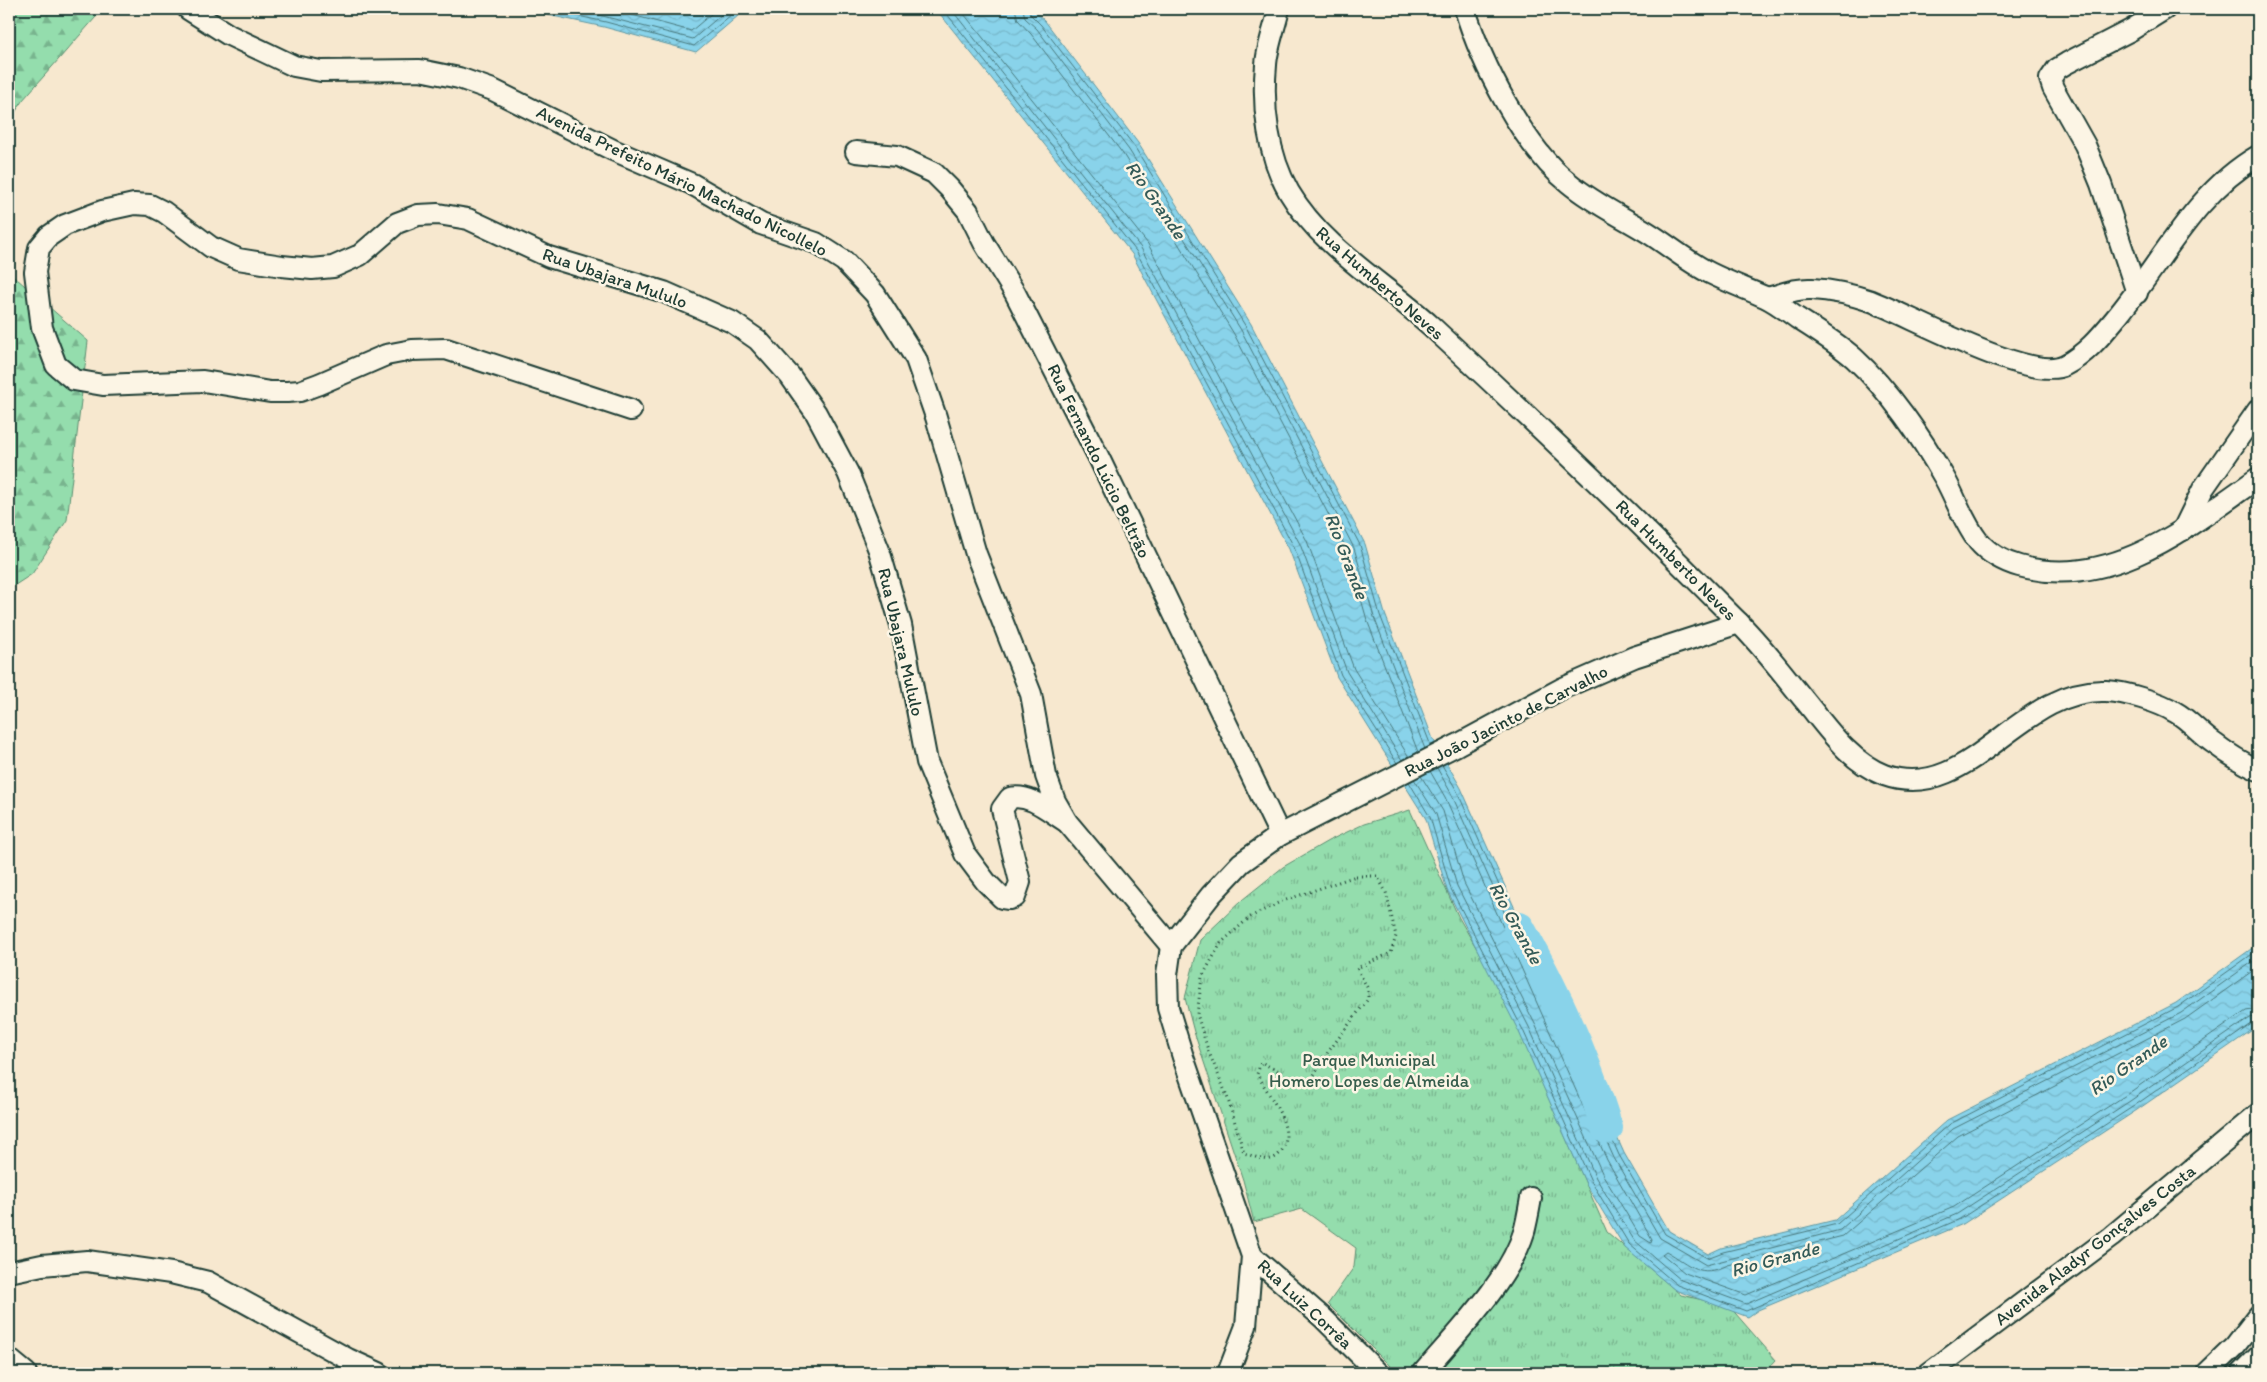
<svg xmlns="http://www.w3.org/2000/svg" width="2267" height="1382" font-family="Itim,sans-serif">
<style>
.grass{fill:url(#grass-tufts);stroke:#5a8d70}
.forest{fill:url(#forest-firs);stroke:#5a8d70}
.water{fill:url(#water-waves);stroke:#5f97a1}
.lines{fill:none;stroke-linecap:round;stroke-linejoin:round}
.shore{stroke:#49797d;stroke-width:1}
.river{stroke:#89d3ea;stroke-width:32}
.minor-casing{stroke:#1f3d34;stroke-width:24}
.path{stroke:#1f3d34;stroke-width:3;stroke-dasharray:1 4;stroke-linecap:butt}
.minor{stroke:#fcf5e5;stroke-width:20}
.labels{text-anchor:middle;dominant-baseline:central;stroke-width:5;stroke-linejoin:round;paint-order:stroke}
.street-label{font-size:18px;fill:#1f3d34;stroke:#fcf5e5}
.park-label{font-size:18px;fill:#365d4c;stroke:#fcf5e5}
.water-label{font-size:19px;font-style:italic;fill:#345b58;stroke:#fcf5e5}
</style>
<defs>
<pattern id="grass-tufts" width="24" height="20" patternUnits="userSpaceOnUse" patternTransform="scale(1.25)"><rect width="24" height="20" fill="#94ddad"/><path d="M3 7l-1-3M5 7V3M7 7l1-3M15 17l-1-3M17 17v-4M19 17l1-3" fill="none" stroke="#78b48e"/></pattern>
<pattern id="forest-firs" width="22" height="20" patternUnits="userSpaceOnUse" patternTransform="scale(1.25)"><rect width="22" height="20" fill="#94ddad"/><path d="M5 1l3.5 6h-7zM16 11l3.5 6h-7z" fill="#78b48e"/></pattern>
<pattern id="water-waves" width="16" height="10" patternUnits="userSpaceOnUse" patternTransform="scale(1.25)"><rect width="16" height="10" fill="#89d3ea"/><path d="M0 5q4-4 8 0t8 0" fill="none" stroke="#76b6c9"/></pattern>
</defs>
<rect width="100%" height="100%" fill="#f7e8cf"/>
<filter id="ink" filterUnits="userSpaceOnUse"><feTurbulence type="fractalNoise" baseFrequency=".02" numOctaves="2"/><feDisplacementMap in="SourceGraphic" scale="10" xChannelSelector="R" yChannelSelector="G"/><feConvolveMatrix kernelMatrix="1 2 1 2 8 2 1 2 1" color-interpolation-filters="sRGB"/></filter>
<g filter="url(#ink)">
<polygon class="grass" points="1410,810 1459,918 1502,992 1607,1232 1681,1295 1729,1306 1776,1360 1764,1373 1397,1373 1328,1304 1354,1267 1356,1248 1302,1209 1254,1222 1243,1180 1194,1032 1185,998 1200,940 1242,900 1283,867 1328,841 1364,824"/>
<g class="forest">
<polygon points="9,9 103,9 22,101 9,123"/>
<polygon points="9,272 88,341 67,520 32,574 9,589"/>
</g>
<g class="water">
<polygon points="520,9 746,9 696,52 604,27"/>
<polygon points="936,9 1032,9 1045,21 1138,143 1251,324 1365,544 1385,614 1433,739 1461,788 1624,1153 1669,1231 1708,1254 1721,1248 1835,1220 1947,1120 2176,1003 2258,944 2258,1026 2137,1110 1963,1224 1758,1310 1748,1317 1675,1290 1625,1248 1586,1184 1519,1032 1447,890 1426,819 1337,677 1289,549 1132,254"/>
</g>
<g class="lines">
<g class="shore">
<polyline points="545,9 606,22 694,46 738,9"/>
<polyline points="575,9 693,39 728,9"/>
<polyline points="610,9 691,31 717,9"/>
<polyline points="943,9 1136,251 1294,547 1341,675 1397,763"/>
<polyline points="951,9 1141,248 1300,544 1347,672 1402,760"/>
<polyline points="960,9 1148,244 1307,541 1354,669 1409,757"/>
<polyline points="1015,9 1018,20 1031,34 1123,154 1234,334 1347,550 1367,620 1418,752"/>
<polyline points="1023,9 1025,18 1037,29 1129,150 1241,330 1354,548 1374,617 1425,749"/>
<polyline points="1029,9 1030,14 1041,25 1134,146 1246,327 1360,545 1380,615 1431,746"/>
<polyline points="1442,765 1457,791 1619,1155 1665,1234 1707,1258 1723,1252 1837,1224 1950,1124 2178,1007 2258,950"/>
<polyline points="1437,768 1451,793 1614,1158 1660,1238 1706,1265 1840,1230 1953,1129 2181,1013 2258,958"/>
<polyline points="1421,776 1443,811 1464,883 1535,1024 1603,1175 1640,1236 1651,1243 1652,1239 1607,1160 1445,797 1430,771"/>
<polyline points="1414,779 1436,814 1457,886 1529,1027 1596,1178 1634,1240 1681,1280 1746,1304 1957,1214 2130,1101 2250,1018 2258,1016"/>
<polyline points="1409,782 1430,817 1451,889 1523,1030 1591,1181 1629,1244 1677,1285 1746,1311 1960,1219 2134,1106 2253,1023 2258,1022"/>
<path d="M2258 967 2185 1019 1958 1136 1843 1236 1728 1265C1699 1279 1691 1265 1666 1251L1662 1254 1685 1273 1746 1295 1954 1207 2126 1095 2246 1011 2258 1009"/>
</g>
<path class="river" d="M1519 928C1555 992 1585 1058 1607 1128"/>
<defs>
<g id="minor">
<polyline points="188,9 229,35 294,66 321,71 420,70 459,78 493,90 613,150 692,184 761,224 816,243 844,261 875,294 916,359 936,417 976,554 1031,694 1046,776 1055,801 1067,822 1171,946"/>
<path d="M1279 9C1275 27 1267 47 1266 65 1262 107 1268 156 1289 192 1322 248 1384 283 1431 326 1535 422 1636 519 1735 619 1761 644 1783 674 1806 702 1828 729 1850 762 1884 775 1969 806 2018 687 2106 691 2125 692 2159 702 2175 712 2190 720 2201 735 2215 744 2228 754 2243 763 2258 770"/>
<path d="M1465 9C1481 63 1524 148 1569 183 1593 203 1621 216 1647 232 1668 245 1688 262 1710 273 1728 282 1747 289 1765 297 1776 302 1787 311 1797 318 1816 330 1837 343 1854 358 1889 390 1922 438 1945 479 1956 499 1964 523 1978 541 1988 553 2004 562 2019 566 2111 591 2188 527 2258 478"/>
<polyline points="856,152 897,156 934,173 949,188 968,211 984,243 1015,293 1099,458 1280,835"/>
<polyline points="2137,293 2101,184 2085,145 2053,88 2050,79 2057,69 2067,63 2131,30 2165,9"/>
<path d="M1768 298C1783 294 1796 288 1812 289 1831 290 1853 295 1871 301 1911 316 2030 383 2065 365 2085 355 2101 336 2115 319 2161 264 2194 193 2258 156"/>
<path d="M631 410 446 349 412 350 386 355 319 384 300 391 287 392H270L203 381 103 385 74 380 56 365 42 328 35 272 39 248 49 236 65 225 102 211 134 204 150 205 164 212 211 247 238 259 282 266 312 269 333 267 360 255 397 223 418 215 438 214 468 219 549 257 664 292 732 322 758 340 790 376 816 413 848 473 879 550 901 625 927 762 965 854 986 882 1002 898 1009 899 1015 897 1020 882 1002 809 1010 798C1030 793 1050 812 1067 822"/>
<polyline points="2183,530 2203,489 2258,410"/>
<polyline points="1252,1256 1323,1318 1378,1373"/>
<polyline points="9,1272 42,1265 87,1261 171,1273 208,1282 348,1359 379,1373"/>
<polyline points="9,1359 26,1373"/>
<polyline points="1228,1373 1246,1326 1252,1256 1183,1057 1168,1008 1167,975 1171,946 1211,895 1241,863 1280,835 1457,745 1561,689 1634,657 1739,623"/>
<path d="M1423 1373C1456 1334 1509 1281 1524 1232 1527 1221 1529 1209 1531 1198"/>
<polyline points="1929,1373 2111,1237 2258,1114"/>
<polyline points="2207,1373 2234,1347 2258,1316"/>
<polyline points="2242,1373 2258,1357"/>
</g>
</defs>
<use href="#minor" class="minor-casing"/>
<path class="path" d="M1356 876H1377L1386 892 1396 936 1391 953 1357 968 1368 989V999L1328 1052 1309 1083 1294 1080 1261 1062 1257 1074C1268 1095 1299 1131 1280 1153 1270 1165 1257 1157 1244 1153L1227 1096 1208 1050 1197 1014 1202 977 1221 943 1250 917 1280 902Z"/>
<use href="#minor" class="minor"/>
</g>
</g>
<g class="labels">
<g class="street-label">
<text transform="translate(682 181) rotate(26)">Avenida Prefeito Mário Machado Nicollelo</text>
<text transform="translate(615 278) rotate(19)">Rua Ubajara Mululo</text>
<text transform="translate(1380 283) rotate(41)">Rua Humberto Neves</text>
<text transform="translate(1099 461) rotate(64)">Rua Fernando Lúcio Beltrão</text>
<text transform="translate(1676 560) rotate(45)">Rua Humberto Neves</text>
<text transform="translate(901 642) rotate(77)">Rua Ubajara Mululo</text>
<text transform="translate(1506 721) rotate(-27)">Rua João Jacinto de Carvalho</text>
<text transform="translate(2095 1245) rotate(-38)">Avenida Aladyr Gonçalves Costa</text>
<text transform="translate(1305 1304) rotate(43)">Rua Luiz Corrêa</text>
</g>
<g class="park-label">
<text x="1369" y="1060">Parque Municipal<tspan x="1369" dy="21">Homero Lopes de Almeida</tspan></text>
</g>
<g class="water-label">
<text transform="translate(1156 200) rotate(55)">Rio Grande</text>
<text transform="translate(1347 556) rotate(69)">Rio Grande</text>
<text transform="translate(1516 923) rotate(61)">Rio Grande</text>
<text transform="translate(2128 1065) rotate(-35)">Rio Grande</text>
<text transform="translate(1775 1259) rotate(-15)">Rio Grande</text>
</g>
</g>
<rect width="2267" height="1382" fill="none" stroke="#fcf5e5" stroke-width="30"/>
<rect x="15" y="15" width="2237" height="1352" fill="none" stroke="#1f3d34" stroke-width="2" filter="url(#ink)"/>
</svg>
